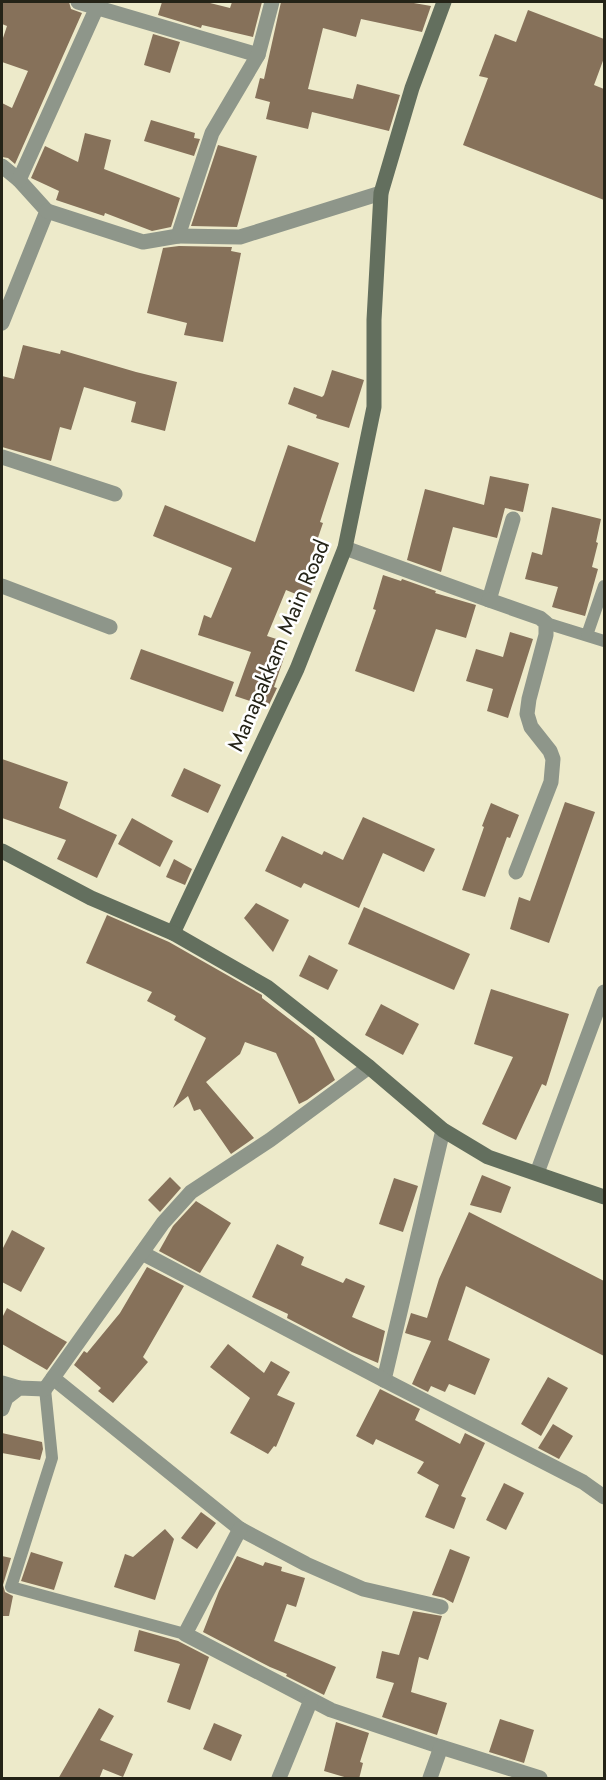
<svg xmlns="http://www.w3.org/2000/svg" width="606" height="1780" font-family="Jost,sans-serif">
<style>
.building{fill:#86715a}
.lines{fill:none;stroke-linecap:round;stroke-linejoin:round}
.lane{stroke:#8e968a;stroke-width:12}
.street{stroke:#8e968a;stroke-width:15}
.secondary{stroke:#636f5e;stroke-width:15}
.labels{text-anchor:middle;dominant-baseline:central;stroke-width:5;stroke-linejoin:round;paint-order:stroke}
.street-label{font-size:22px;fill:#242317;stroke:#fff}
</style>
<rect width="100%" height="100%" fill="#edeaca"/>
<g class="building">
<polygon points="2,2 69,2 71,9 82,13 15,164 8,158 2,157 2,103 12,108 28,71 2,62 2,41 7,26 2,24"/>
<polygon points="162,2 206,2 230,8 232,2 262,2 253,37 202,25 201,28 158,15"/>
<polygon points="281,2 408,2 431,6 422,32 361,19 356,37 323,28 308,89 353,99 357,84 400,95 389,131 312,112 308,129 266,119 270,102 255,98 260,78 264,79"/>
<polygon points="528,10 604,39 604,58 594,85 604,89 604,200 463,145 488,78 479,76 495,34 516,42"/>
<polygon points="153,34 180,42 170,73 144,65"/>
<polygon points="151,120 195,133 194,138 200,139 194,156 144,141"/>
<polygon points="85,133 111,140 104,169 180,198 171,227 152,231 105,213 104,216 56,200 59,191 31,178 45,146 78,162"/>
<polygon points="218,145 257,156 237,227 191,226"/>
<polygon points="179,246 232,247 231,251 241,253 223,342 184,335 187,323 147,313 163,248"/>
<polygon points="23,345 60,354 61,350 136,372 177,382 165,431 131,422 136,402 84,387 71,430 60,427 51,461 2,447 2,376 14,379"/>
<polygon points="332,370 364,380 349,428 316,418 317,415 288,404 294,387 322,397 324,395"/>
<polygon points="288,445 339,463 320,522 323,523 309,564 320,568 308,599 286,590 267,636 289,643 274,687 277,688 268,707 235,696 251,652 198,635 204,615 211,618 232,568 153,536 165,505 255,542"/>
<polygon points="490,476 529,484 523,512 505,508 497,538 453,527 441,572 407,560 425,489 484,505"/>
<polygon points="552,507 601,519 596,542 598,543 592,567 598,569 585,616 552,607 558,587 525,579 532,552 542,555"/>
<polygon points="383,575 401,581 402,579 436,591 435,593 476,605 466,638 436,629 414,692 355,671 376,610 373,609"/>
<polygon points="510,632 533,639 508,718 487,711 493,689 466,681 476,649 503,657"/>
<polygon points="141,649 234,682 223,712 130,679"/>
<polygon points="2,759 68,782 59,808 117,835 97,878 57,859 66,840 2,818"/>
<polygon points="184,768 221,785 208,813 171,796"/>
<polygon points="565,802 595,812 549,943 510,929 519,897 530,901"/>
<polygon points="491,803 519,815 510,838 507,837 485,897 462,890 484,827 482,826"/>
<polygon points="363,817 435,849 424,872 383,853 359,908 304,883 301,888 265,871 282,836 322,855 324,851 343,860"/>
<polygon points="132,818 173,841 160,867 118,844"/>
<polygon points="174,859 192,869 185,885 166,877"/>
<polygon points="256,903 289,920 273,952 244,918"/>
<polygon points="364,907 470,954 454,990 348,944"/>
<polygon points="107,915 169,942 262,995 262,998 314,1038 335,1080 307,1100 299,1104 276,1053 245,1042 240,1054 206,1082 254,1138 231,1154 200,1109 194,1111 188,1096 173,1108 206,1038 174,1020 176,1016 147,1001 152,992 86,963"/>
<polygon points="309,955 338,970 328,990 299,976"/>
<polygon points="491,989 569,1014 546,1086 542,1084 516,1140 482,1124 513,1057 474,1044"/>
<polygon points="381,1004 419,1024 403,1055 365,1035"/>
<polygon points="482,1175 511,1187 501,1213 470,1205"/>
<polygon points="170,1177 181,1188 160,1212 148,1200"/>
<polygon points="394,1178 418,1186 403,1232 379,1224"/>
<polygon points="196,1201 231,1223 200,1273 159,1251 173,1226"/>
<polygon points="469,1212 604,1281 604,1356 466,1286 448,1340 490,1359 475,1395 449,1384 445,1392 431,1386 428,1392 412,1384 431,1341 405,1333 411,1313 427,1318 439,1279"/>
<polygon points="12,1230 45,1248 21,1292 2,1282 2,1250"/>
<polygon points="277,1244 304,1257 301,1265 343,1283 346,1278 365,1286 352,1317 385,1331 378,1363 352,1352 287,1318 288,1314 252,1297"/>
<polygon points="147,1267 184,1286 143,1357 148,1362 113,1403 98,1391 101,1388 74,1365 84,1351 87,1353 120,1313"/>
<polygon points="7,1308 67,1342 47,1370 2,1344 2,1318"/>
<polygon points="228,1344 264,1373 271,1361 290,1372 277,1395 295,1403 276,1447 274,1446 268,1454 230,1433 250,1398 210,1367"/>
<polygon points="548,1377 568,1388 541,1436 521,1424"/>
<polygon points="380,1389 420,1409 415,1420 460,1444 465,1433 485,1443 461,1496 466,1498 454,1529 425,1517 439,1485 417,1473 424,1462 376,1439 373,1445 356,1436"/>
<polygon points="553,1424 573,1436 559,1459 538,1448"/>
<polygon points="2,1433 42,1442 43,1449 40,1460 2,1453"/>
<polygon points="504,1483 524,1493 506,1530 486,1520"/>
<polygon points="201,1512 216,1523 197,1549 181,1538"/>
<polygon points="165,1529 174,1539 155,1600 114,1587 125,1554 133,1557"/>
<polygon points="450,1549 470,1557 453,1603 444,1598 432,1595"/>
<polygon points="31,1552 63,1562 54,1590 21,1581"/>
<polygon points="2,1556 11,1558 3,1585 5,1592 13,1596 9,1616 2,1616"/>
<polygon points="237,1556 263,1566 265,1562 282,1567 281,1571 305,1578 296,1607 287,1604 274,1641 336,1667 324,1695 286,1676 287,1674 270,1667 203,1632 219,1591"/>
<polygon points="413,1611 442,1616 428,1660 419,1657 411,1692 447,1703 437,1735 382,1717 394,1683 376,1678 382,1651 399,1655"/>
<polygon points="139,1630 178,1641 209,1657 190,1710 167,1702 180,1664 134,1651"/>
<polygon points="99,1708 114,1716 100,1740 133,1754 123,1777 103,1769 99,1779 58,1779"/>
<polygon points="500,1719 534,1730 524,1763 489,1752"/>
<polygon points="336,1722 369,1733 360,1762 363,1763 359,1779 351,1779 324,1771"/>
<polygon points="214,1723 242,1735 231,1761 203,1749"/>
</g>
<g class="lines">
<g class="lane">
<polyline points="546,623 604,641"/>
<polyline points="587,635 604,586"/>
<polyline points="45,1389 52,1458 11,1587 185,1634"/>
</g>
<g class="street">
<polyline points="78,2 258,55"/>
<polyline points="2,166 19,180 47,211 2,323"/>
<polyline points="19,180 97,7"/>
<polyline points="47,211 143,242 178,236 212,133 258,55 272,2"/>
<polyline points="178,236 240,237 381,193"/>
<polyline points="2,457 115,494"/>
<polyline points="345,548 489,600 513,519"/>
<polyline points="2,586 110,627"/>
<polyline points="489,600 540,618 546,623 546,635 529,699 527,714 531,727 550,751 553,759 551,782 516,872"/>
<polyline points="443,1130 384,1380 583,1482 604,1497"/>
<polyline points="537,1173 604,992"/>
<polyline points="142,1253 384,1380"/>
<polyline points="53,1378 240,1529 306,1564 363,1589 441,1607"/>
<polyline points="2,1383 19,1388"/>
<polyline points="2,1409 6,1398 19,1388 45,1389 163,1223 191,1192 270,1140 369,1067"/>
<polyline points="240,1529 185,1634 331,1710 441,1747"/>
<polyline points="279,1778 311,1700"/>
<polyline points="430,1778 441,1747 540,1778"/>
</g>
<g class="secondary">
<polyline points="2,851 91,898 173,933 297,669 345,548 374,407 374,320 381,193 412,88 444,2"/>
<polyline points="173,933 267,987 369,1067 443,1130 488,1157 604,1197"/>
</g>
</g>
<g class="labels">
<g class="street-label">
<text transform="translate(278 645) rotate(-67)">Manapakkam Main Road</text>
</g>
</g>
<rect width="606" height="1780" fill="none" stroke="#242317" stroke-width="6"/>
</svg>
